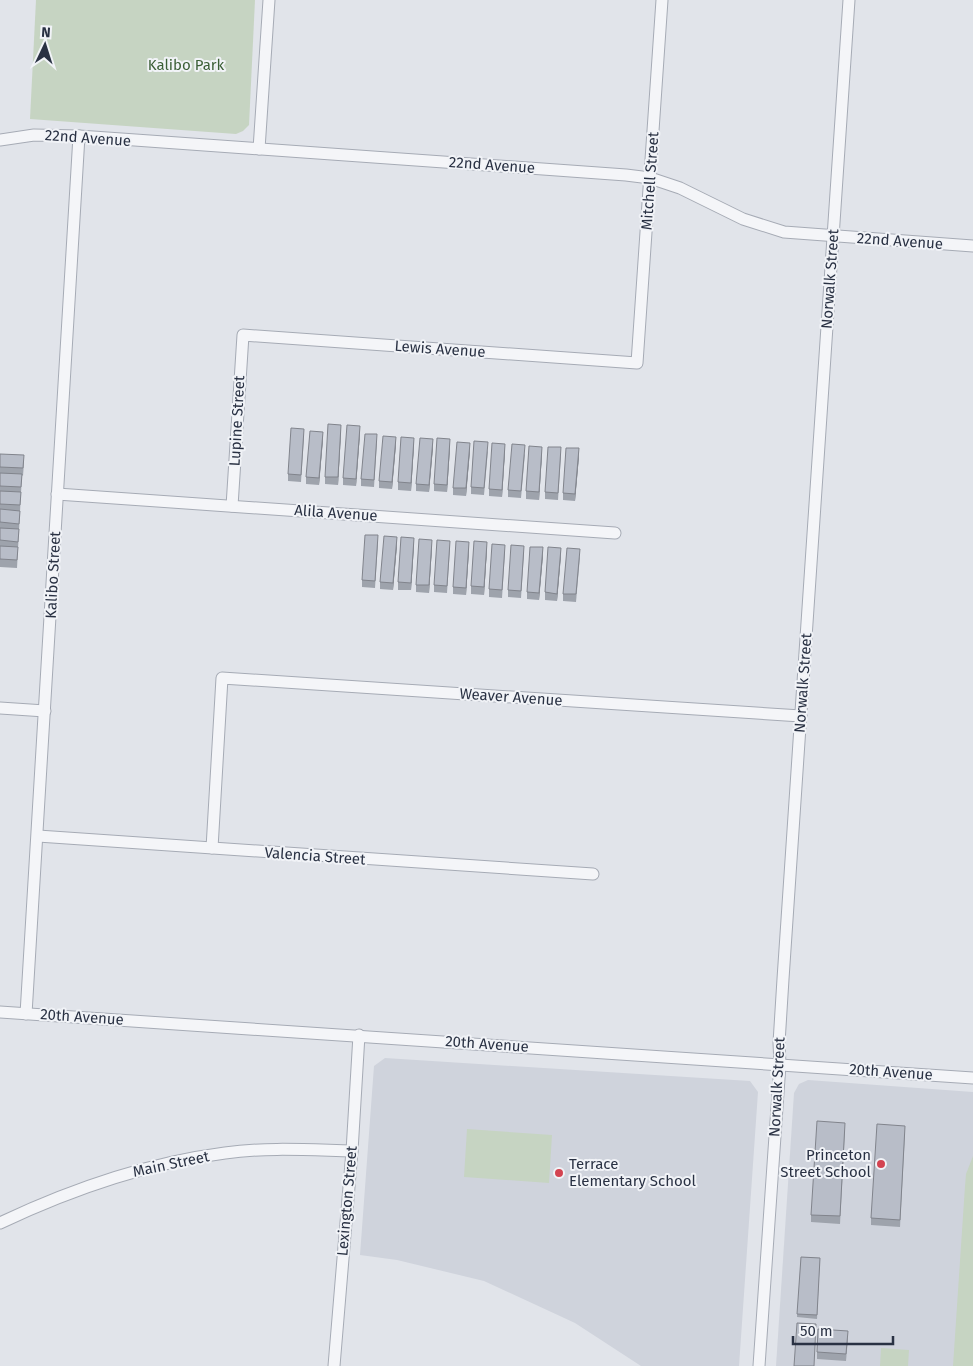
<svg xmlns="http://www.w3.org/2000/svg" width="973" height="1366" font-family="'Fira Sans',sans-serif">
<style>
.built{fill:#cfd3dc}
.green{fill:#c6d4c2}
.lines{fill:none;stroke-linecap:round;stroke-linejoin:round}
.minor-casing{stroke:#a6abb5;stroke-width:13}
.minor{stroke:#f4f5f8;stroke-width:11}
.wall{fill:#9ea3ac}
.shaded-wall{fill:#81848c}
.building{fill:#b8bdc8;stroke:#81848c}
.poi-dot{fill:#d34351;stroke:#f1f3f7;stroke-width:2}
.labels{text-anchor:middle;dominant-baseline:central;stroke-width:4;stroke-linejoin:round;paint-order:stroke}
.park-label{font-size:15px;fill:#3b5f36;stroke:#f1f3f7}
.street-label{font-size:15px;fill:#293143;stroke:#f1f3f7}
.poi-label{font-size:15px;fill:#293143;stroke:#f1f3f7;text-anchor:end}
</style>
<rect width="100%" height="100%" fill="#e1e4ea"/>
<g class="built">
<polygon points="385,1058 750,1081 758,1092 739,1366 641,1366 575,1323 484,1281 397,1260 360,1255 374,1066"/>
<polygon points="808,1080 973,1092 973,1366 776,1366 794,1093 799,1084"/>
</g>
<g class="green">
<polygon points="36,0 255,0 249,125 243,131 236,134 30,119"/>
<polygon points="467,1129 552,1135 549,1183 464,1177"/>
<polygon points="973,1156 973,1366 953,1366 965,1186 966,1174"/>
<polygon points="881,1348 909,1350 908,1366 880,1366"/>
</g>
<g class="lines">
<defs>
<g id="minor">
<polyline points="0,140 34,135 79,136 626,175 650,178 680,188 743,219 784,232 973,246"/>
<polyline points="259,149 269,0"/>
<polyline points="57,494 615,533"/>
<polyline points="232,506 243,335 637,363 662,0"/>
<polyline points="0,708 45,711"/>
<polyline points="38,836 593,874"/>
<polyline points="212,848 222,678 801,716"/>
<polyline points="0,1012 973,1078"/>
<polyline points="26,1014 79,136"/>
<path d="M0 1223C72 1189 147 1163 225 1153 267 1147 310 1150 352 1151"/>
<polyline points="334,1366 352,1151 359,1035"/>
<polyline points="759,1366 780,1064 779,1043 783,979 849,0"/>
</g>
</defs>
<use href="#minor" class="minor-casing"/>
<use href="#minor" class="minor"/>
</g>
<g class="wall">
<polygon points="341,432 338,485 325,484 325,477"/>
<polygon points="360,433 356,486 343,485 343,478"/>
<polygon points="304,437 301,482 288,481 288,474"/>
<polygon points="323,439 319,485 306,484 306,477"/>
<polygon points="377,442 374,487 361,486 361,479"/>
<polygon points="396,444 392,489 379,488 379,481"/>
<polygon points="414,445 411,491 398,490 398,482"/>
<polygon points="433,447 429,492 416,491 416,484"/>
<polygon points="450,447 447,492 434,491 434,484"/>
<polygon points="470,450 466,496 453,495 453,488"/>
<polygon points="488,450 484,495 471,494 471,487"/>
<polygon points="505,451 502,497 489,496 489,489"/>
<polygon points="525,453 521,498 508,497 508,490"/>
<polygon points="0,454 24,462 23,476 22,475 20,512 17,568 0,567"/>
<polygon points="542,454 539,500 526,499 526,491"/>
<polygon points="561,455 558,500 545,499 545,492"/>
<polygon points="579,456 575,501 563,500 563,493"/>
<polygon points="378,543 375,588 362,587 362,580"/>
<polygon points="397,545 393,590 380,589 380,582"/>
<polygon points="414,545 411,590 398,590 398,582"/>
<polygon points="432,547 429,593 416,592 416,585"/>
<polygon points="450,548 447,593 434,592 434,585"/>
<polygon points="487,549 484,595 471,594 471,586"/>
<polygon points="469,550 466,595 453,594 453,587"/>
<polygon points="505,552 502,598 489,597 489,589"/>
<polygon points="524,553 521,598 508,597 508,590"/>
<polygon points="543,555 539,600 527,599 527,592"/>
<polygon points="561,555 557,601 545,600 545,592"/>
<polygon points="580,556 576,602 563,601 563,594"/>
<polygon points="845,1130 840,1224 811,1222 811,1215"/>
<polygon points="905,1133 900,1227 871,1225 871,1218"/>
<polygon points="801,1257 820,1258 817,1319 797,1317"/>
<polygon points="848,1338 846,1361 817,1359 817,1352"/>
</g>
<g class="shaded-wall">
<polygon points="341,425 341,432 338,485 338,477"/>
<polygon points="360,426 360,433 356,486 356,479"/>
<polygon points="323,432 323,439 319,485 319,478"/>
<polygon points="396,437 396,444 392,489 392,482"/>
<polygon points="414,438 414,445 411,491 411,483"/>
<polygon points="433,439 433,447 429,492 429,485"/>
<polygon points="450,439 450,447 447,492 447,485"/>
<polygon points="470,443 470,450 466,496 466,488"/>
<polygon points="505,444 505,451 502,497 502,490"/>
<polygon points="542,447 542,454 539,500 539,492"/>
<polygon points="579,448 579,456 575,501 575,494"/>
<polygon points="397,537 397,545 393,590 393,583"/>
<polygon points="414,538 414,545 411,590 411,583"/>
<polygon points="432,540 432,547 429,593 429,585"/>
<polygon points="469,542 469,550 466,595 466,588"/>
<polygon points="487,542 487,549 484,595 484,587"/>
<polygon points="543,547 543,555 539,600 539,593"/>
<polygon points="561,548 561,555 557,601 557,594"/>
</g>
<g class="building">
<polygon points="328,424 341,425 338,477 325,477"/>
<polygon points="347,425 360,426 356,479 343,478"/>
<polygon points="291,428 304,429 301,475 288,474"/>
<polygon points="310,431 323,432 319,478 306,477"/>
<polygon points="365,434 377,434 374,480 361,479"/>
<polygon points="383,436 396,437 392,482 379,481"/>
<polygon points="401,437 414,438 411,483 398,482"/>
<polygon points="420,438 433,439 429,485 416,484"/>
<polygon points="437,438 450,439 447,485 434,484"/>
<polygon points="474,441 488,442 484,488 471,487"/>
<polygon points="457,442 470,443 466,488 453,488"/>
<polygon points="492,443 505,444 502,490 489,489"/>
<polygon points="512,444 525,445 521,491 508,490"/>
<polygon points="529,446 542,447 539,492 526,491"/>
<polygon points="548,447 561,447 558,493 545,492"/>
<polygon points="566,448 579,448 575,494 563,493"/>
<polygon points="0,454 24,455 23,468 0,467"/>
<polygon points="0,473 22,474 21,487 0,486"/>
<polygon points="0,491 21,492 20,505 0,504"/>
<polygon points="0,509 20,511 19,524 0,522"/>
<polygon points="0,528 19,529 18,542 0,540"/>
<polygon points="365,535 378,535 375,581 362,580"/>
<polygon points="384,536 397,537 393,583 380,582"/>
<polygon points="401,537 414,538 411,583 398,582"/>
<polygon points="419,539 432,540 429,585 416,585"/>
<polygon points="437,540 450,541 447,586 434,585"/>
<polygon points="456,541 469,542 466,588 453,587"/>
<polygon points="474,541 487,542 484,587 471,586"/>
<polygon points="492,544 505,545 502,590 489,589"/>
<polygon points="511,545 524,546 521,591 508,590"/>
<polygon points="0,546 18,547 17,560 0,559"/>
<polygon points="530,547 543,547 539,593 527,592"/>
<polygon points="548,547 561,548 557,594 545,592"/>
<polygon points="567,548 580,549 576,594 563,594"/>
<polygon points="817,1121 845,1123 840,1216 811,1215"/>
<polygon points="877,1124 905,1126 900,1220 871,1218"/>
<polygon points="801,1257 820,1258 817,1315 797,1314"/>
<polygon points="797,1323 816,1324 814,1366 794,1366"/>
<polygon points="818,1329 848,1331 846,1354 817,1352"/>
</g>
<g class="poi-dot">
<circle cx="881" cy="1164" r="5"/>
<circle cx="559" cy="1173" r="5"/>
</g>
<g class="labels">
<g class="park-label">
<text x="186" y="65">Kalibo Park</text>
</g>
<g class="street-label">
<text transform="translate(88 138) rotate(4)">22nd Avenue</text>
<text transform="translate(492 165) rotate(4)">22nd Avenue</text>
<text transform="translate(650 181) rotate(-86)">Mitchell Street</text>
<text transform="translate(900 241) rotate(4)">22nd Avenue</text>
<text transform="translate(830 279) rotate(-86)">Norwalk Street</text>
<text transform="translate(440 349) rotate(4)">Lewis Avenue</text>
<text transform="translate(237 421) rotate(-87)">Lupine Street</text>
<text transform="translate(336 513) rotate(4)">Alila Avenue</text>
<text transform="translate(53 575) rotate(-87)">Kalibo Street</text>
<text transform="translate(803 683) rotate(-86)">Norwalk Street</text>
<text transform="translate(511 697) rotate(4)">Weaver Avenue</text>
<text transform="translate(315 856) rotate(4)">Valencia Street</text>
<text transform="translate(82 1017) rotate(4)">20th Avenue</text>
<text transform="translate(487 1044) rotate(4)">20th Avenue</text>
<text transform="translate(891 1072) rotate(4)">20th Avenue</text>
<text transform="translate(777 1087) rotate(-87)">Norwalk Street</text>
<text transform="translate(171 1164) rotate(-12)">Main Street</text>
<text transform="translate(347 1201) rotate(-85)">Lexington Street</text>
</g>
<g class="poi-label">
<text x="871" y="1155">Princeton<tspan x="871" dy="17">Street School</tspan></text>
<text x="569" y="1164" text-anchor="start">Terrace<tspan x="569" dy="17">Elementary School</tspan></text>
</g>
</g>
<g transform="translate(45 45) rotate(4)" stroke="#f1f3f7" stroke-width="4" paint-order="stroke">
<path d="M0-4L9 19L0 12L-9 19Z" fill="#293143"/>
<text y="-8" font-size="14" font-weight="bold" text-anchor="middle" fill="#293143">N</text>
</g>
<path d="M793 1336v8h100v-8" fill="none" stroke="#293143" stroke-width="2.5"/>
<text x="800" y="1336" font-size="15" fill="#293143" stroke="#f1f3f7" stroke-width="4" paint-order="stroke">50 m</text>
</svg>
